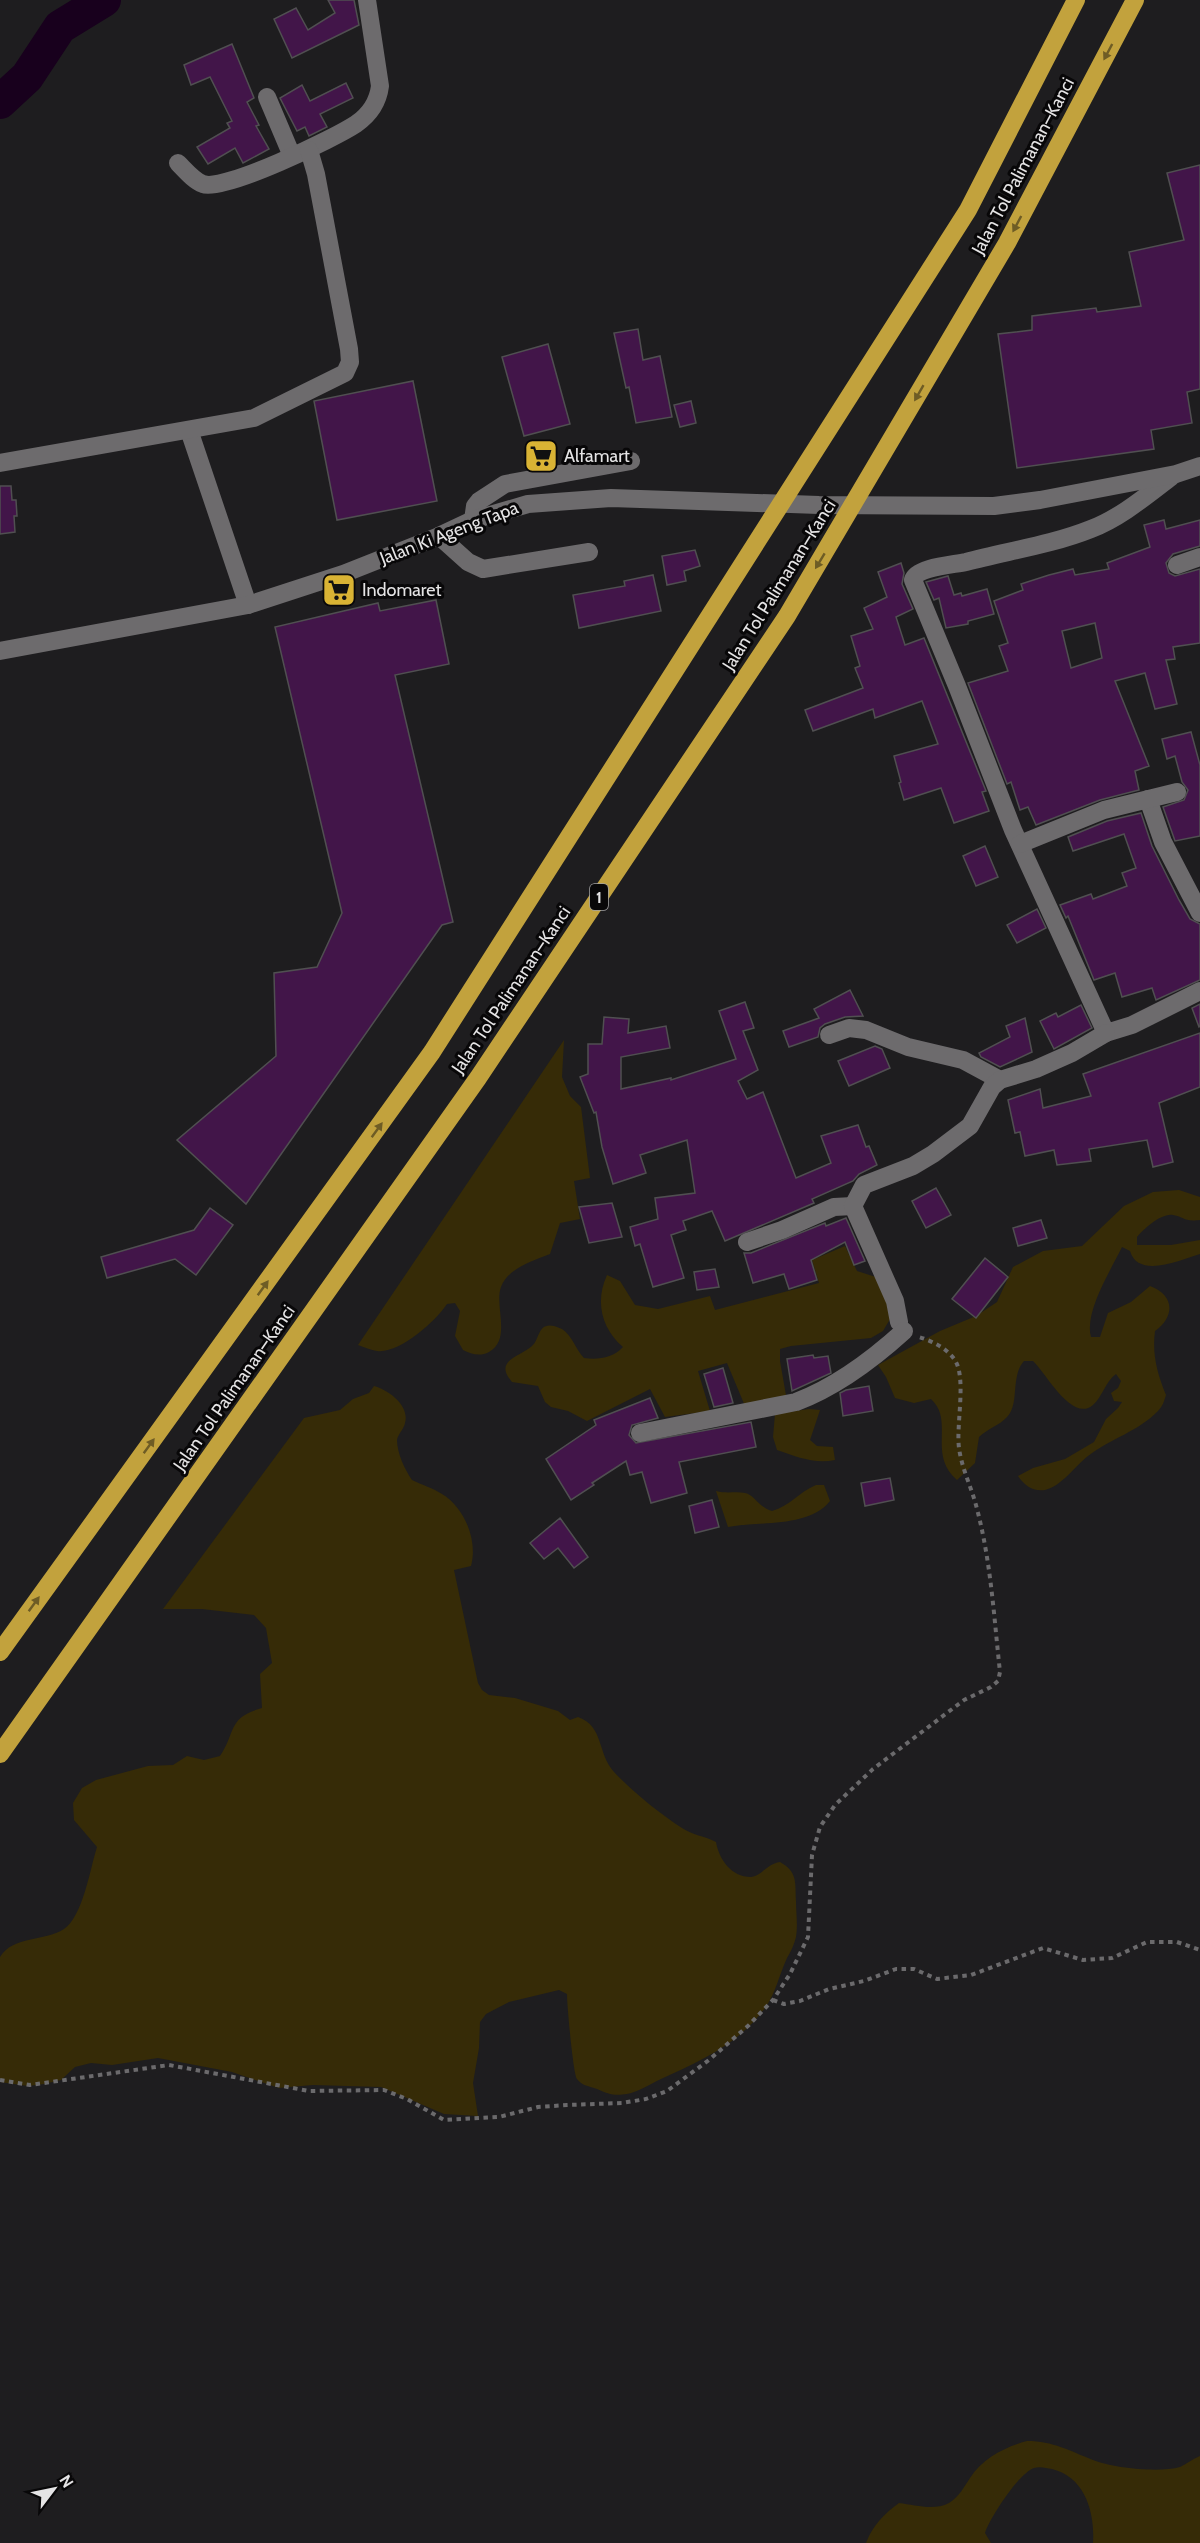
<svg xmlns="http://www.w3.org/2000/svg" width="1200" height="2543" font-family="Cabin,sans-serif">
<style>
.green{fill:#362b07}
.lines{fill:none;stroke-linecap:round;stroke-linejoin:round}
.river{stroke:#18001d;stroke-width:34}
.building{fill:#421549;stroke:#504f51;stroke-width:1.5;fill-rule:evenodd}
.path{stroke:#6b6a6c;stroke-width:4;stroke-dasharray:4.5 4.5;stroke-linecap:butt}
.minor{stroke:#6d6b6d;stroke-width:18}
.highway{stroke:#c2a23d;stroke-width:18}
.oneway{fill:#6e5c25}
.labels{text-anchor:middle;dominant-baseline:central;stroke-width:6;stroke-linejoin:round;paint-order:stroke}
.shield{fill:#080708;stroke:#a3a2a3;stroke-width:1.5}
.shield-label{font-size:16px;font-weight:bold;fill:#e5e4e5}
.street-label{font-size:18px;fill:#e5e4e5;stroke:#080708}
.poi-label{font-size:18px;fill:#e5e4e5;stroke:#080708;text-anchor:start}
</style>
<rect width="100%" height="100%" fill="#1e1d1f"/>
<g class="green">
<path d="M564 1040 562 1077 570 1096 581 1107 590 1178 574 1181 580 1219 560 1223 550 1254C533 1261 508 1268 501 1287 494 1306 512 1339 489 1352 480 1357 471 1354 463 1350L455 1336 460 1311 455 1303 447 1304C435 1322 399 1354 377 1351 371 1350 364 1347 358 1345Z"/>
<path d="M1179 1190 1200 1197V1220C1183 1222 1185 1217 1173 1215 1161 1213 1144 1229 1137 1237V1245H1171L1200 1240V1254C1181 1260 1138 1279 1130 1251L1122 1247C1111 1270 1084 1312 1091 1337H1100L1108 1313 1131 1302 1150 1286C1175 1295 1175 1317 1155 1331 1152 1354 1157 1373 1166 1395 1164 1401 1163 1406 1158 1411 1139 1431 1110 1439 1088 1456 1075 1466 1062 1486 1045 1490 1033 1492 1024 1485 1018 1476L1033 1468 1065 1459 1094 1442 1106 1419 1118 1408 1122 1402 1114 1401 1111 1393 1118 1388 1121 1381 1116 1374C1105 1382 1103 1396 1093 1405 1072 1423 1046 1373 1033 1361H1024C1010 1377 1020 1404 1007 1417 1000 1425 987 1429 979 1437L975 1463 957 1480C927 1454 955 1421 931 1399L914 1403 895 1398 886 1377 878 1365 940 1331 976 1316 997 1302 1013 1267 1043 1251 1082 1246 1124 1206 1153 1192Z"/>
<path d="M845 1246 857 1271 879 1278 893 1314 883 1331 871 1338 791 1346 780 1349V1361L787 1401 745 1406 727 1363 698 1371 710 1411 665 1417 650 1389 587 1421 568 1411 551 1407 545 1402 538 1386 512 1382C493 1360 520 1357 532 1346 541 1338 537 1317 562 1329 572 1335 576 1350 584 1358 598 1360 613 1358 623 1347 601 1328 595 1301 607 1275L620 1281 635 1305 658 1309 710 1296 715 1310 819 1283 812 1260Z"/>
<path d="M374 1386C389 1390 410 1406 405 1423 404 1429 398 1434 397 1440 397 1453 405 1470 412 1480 422 1485 433 1488 442 1494 465 1508 478 1541 471 1566L454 1570 478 1683 482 1690 489 1695 515 1698 558 1711 570 1720 578 1717C604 1726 597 1753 614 1772 632 1791 660 1814 682 1828 692 1835 705 1836 716 1842 719 1859 731 1877 751 1877 761 1876 767 1864 780 1862 798 1872 795 1883 796 1901 796 1913 798 1925 796 1937 794 1945 791 1951 787 1958 779 1975 776 1993 765 2008 739 2044 700 2061 661 2079 650 2084 638 2092 627 2094 614 2096 608 2094 597 2089 589 2086 582 2086 577 2079 573 2073 567 2005 567 1994L559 1990 509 2002 486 2014 480 2022 479 2048 473 2083 478 2116 444 2114 381 2087 313 2085 279 2088 232 2072 158 2058 112 2065 91 2063 75 2067 61 2080 44 2084 28 2086 0 2082V1957C14 1935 44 1942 64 1929 83 1916 90 1869 97 1847L74 1820 73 1803 82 1788 96 1780 148 1766 173 1765 187 1756 204 1760 220 1756C237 1730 227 1718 262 1708L260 1674 272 1663 266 1628 254 1615 202 1609H163L304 1418 340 1410 353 1399 369 1393Z"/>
<path d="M809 1409 820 1410 810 1440 817 1446 833 1447 835 1460C814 1464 797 1457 777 1450L773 1437 775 1414Z"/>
<path d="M816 1485H824L830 1501C809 1528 759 1521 728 1527L716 1491C727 1494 736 1491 745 1493 755 1495 758 1507 772 1511 790 1506 799 1492 816 1485Z"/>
<path d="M1027 2441C1053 2441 1070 2451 1093 2460 1113 2468 1159 2473 1180 2467 1186 2464 1193 2459 1200 2456V2543H1093C1095 2512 1085 2477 1052 2469 1046 2468 1040 2466 1034 2468 1019 2473 990 2518 985 2533L991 2543H866C873 2525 883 2515 899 2503 915 2505 934 2511 949 2503 959 2497 964 2487 970 2478 983 2458 1005 2447 1027 2441Z"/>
</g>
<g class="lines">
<polyline class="river" points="0,102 27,77 60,27 104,0"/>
</g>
<g class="building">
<polygon points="328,0 354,0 359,25 292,58 274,19 296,8 308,30 335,13"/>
<polygon points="232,44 254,98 247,102 259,125 256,126 269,149 243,163 235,148 208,164 197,147 230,128 227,123 232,121 210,77 191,85 184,65"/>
<polygon points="346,83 353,98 320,114 327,127 309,136 305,127 297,131 280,98 302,85 310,101"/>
<polygon points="1200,165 1200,389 1187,392 1192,423 1151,430 1154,449 1017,468 998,334 1032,330 1032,316 1096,308 1097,312 1141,306 1129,252 1184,240 1167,173"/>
<polygon points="638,329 643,360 660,356 672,417 636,423 629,387 626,388 614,333"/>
<polygon points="548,344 570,424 524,436 502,357"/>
<polygon points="413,381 437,501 337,520 314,401"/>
<polygon points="691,401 696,423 680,427 674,405"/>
<polygon points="0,486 11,486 12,500 16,500 17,516 14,516 15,532 0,534"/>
<path d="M1164 520 1166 529 1200 520V546L1173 554 1166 563 1169 573 1175 576 1200 569V643L1173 647 1175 659 1166 660 1177 704 1155 709 1145 673 1115 681 1149 766 1135 771 1139 790 1100 800 1036 825 1028 807 1020 810 1011 782 1007 784 968 683 1008 671 999 646 1008 643 994 601 1023 590 1021 584 1049 575 1073 569 1075 575 1109 569 1107 563 1150 547 1144 525ZM1095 623 1102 658 1071 668 1062 631Z"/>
<polygon points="695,550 700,566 684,571 686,581 667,585 662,556"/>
<polygon points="901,563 904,573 902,584 913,609 896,617 905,645 924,638 986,791 982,792 989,811 954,823 941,788 904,800 899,783 901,782 894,756 938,744 922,701 875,718 873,709 813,731 805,710 863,688 855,668 860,666 851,636 873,629 864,608 887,597 878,572"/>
<polygon points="653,575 661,611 579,628 573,595 625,586 624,581"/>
<polygon points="948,576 954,595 961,593 962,596 987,589 994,614 968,621 968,624 946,628 939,598 934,600 926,582"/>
<polygon points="436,600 449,664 395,675 453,922 442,925 246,1204 177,1140 276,1056 274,973 317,967 342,913 275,627 378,603 380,611"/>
<polygon points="1191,732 1200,765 1200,836 1175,841 1163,807 1184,800 1188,790 1182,782 1175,756 1167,759 1162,739"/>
<polygon points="1141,813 1152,846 1179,900 1190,919 1200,924 1200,980 1156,1000 1152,988 1122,997 1115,973 1094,980 1068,916 1066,918 1060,905 1091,894 1093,899 1127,886 1122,873 1136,868 1124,834 1073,851 1068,837 1107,821"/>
<polygon points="985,846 998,877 976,886 963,856"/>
<polygon points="1037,909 1046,928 1017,943 1007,925"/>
<polygon points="850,990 863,1016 845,1017 825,1024 820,1028 818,1037 789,1047 783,1031 819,1018 814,1009"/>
<polygon points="745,1002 754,1028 743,1031 758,1070 738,1081 747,1099 763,1092 796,1178 831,1163 821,1136 858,1125 866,1147 869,1146 877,1165 859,1174 853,1181 812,1199 814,1203 725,1241 712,1211 683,1221 686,1230 671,1235 684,1278 653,1287 640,1244 635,1246 630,1227 658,1219 655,1198 695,1193 687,1140 640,1155 646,1173 613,1184 602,1147 596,1112 594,1113 580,1077 588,1074 588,1044 602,1044 604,1017 629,1019 628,1033 666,1026 670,1048 621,1057 621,1089 671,1078 671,1080 736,1059 719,1011"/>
<polygon points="1200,1004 1200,1026 1199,1027 1192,1008"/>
<polygon points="1081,1005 1092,1028 1054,1049 1040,1021 1056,1013 1058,1017"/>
<polygon points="1025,1018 1032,1052 1000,1067 981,1057 979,1053 1010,1037 1006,1026"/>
<polygon points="1200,1033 1200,1087 1159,1103 1173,1162 1153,1167 1147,1140 1089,1149 1091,1161 1057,1165 1054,1150 1025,1156 1020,1132 1015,1133 1008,1100 1040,1089 1043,1108 1091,1096 1083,1074"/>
<polygon points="875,1046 882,1049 890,1068 849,1086 838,1061"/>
<polygon points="936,1188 951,1215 926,1228 912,1201"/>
<polygon points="612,1203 622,1237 589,1243 579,1207"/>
<polygon points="210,1208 233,1225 196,1275 175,1259 107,1278 101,1257 194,1230"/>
<polygon points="846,1218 865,1261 854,1265 845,1242 811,1260 817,1280 789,1289 784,1274 753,1283 744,1253 751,1253 825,1223 826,1226"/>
<polygon points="1041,1220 1047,1238 1018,1246 1013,1228"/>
<polygon points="985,1258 1008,1277 976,1318 952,1299"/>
<polygon points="715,1269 719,1287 697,1290 694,1272"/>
<polygon points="813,1355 814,1358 828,1356 831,1373 792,1391 787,1359"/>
<polygon points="723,1368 733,1403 714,1407 704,1374"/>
<polygon points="869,1386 873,1411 843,1416 840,1393 846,1390"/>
<polygon points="650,1398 658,1418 632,1425 629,1435 636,1443 751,1422 756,1447 679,1462 687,1493 651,1503 642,1472 630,1475 626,1461 592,1483 594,1485 571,1500 546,1459 596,1425 594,1420"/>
<polygon points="890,1478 894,1500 865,1506 861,1483"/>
<polygon points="712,1500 719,1527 695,1533 689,1506"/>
<polygon points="560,1518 588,1557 574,1568 558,1548 544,1559 530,1543"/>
</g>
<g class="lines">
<g class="path">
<polyline points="773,2000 784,2004 800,2001 829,1989 864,1981 896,1969 914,1969 937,1979 971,1975 1043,1948 1083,1960 1112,1958 1147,1942 1177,1942 1200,1950"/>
<path d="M0 2080 30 2085 169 2065 309 2091 384 2090 407 2099 444 2120 499 2117 538 2107 567 2105 622 2103 646 2099 667 2091 709 2060 749 2025 773 2000 790 1974 808 1937 812 1855 820 1827 835 1805 873 1769 964 1700 991 1687 998 1681 1000 1672C994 1618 991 1562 977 1509 972 1488 962 1470 959 1448 956 1426 966 1381 956 1362 949 1349 932 1341 919 1337"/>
</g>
<g class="minor">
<polyline points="267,97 292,156"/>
<path d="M178 163C185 170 194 181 203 184 224 192 335 138 356 124 369 115 378 102 380 86L367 0"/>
<polyline points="189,430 248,605"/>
<polyline points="0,463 254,418 345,373 350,362 349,349 316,174 309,150"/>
<path d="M1171 477C1146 496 1120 518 1091 529 1051 545 1007 551 966 562 953 565 917 567 913 580L957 686 1013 830 1106 1033 1132 1025 1200 991"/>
<polyline points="473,520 475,506 479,501 505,484 631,461"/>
<polyline points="439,536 468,562 483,569 589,552"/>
<polyline points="1177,565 1200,557"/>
<polyline points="0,651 248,605 343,574 439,536 473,520 528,504 611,498 819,505 994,506 1040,500 1176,474 1200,466"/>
<polyline points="1148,799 1163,842 1200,913"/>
<polyline points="1020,844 1104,810 1177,792"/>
<polyline points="829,1035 849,1028 866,1030 908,1047 963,1060 1000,1080"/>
<polyline points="747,1242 782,1230 834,1207 853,1206"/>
<polyline points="899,1322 895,1301 853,1206 864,1185 913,1166 933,1154 970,1126 992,1087 1000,1080 1036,1069 1072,1053 1106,1033"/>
<path d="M640 1433 796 1402C836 1387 872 1360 904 1331"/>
</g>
<g class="highway">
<polyline points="0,1652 432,1052 968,210 1076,0"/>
<polyline points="0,1754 478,1078 787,616 1007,243 1135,0"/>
</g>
</g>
<defs><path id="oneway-solid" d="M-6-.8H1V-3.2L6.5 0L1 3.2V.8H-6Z" transform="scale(1.5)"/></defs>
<g class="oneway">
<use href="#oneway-solid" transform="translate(1108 52) rotate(118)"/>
<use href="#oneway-solid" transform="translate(1017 224) rotate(118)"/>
<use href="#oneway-solid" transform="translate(919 393) rotate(120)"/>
<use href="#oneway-solid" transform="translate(820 561) rotate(121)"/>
<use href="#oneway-solid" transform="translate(377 1130) rotate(-54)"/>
<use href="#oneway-solid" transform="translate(263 1288) rotate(-54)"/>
<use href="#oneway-solid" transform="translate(149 1446) rotate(-54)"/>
<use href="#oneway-solid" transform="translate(34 1604) rotate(-54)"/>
</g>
<defs>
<symbol id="supermarket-square" viewBox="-11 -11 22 22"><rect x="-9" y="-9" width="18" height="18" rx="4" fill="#d9b334" stroke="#080708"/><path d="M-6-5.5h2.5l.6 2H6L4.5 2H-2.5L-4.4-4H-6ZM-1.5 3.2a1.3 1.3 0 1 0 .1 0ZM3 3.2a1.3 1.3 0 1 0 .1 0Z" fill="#111"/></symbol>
</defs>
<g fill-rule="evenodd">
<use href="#supermarket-square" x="522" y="437" width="38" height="38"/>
<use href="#supermarket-square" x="320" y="571" width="38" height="38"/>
</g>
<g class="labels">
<rect class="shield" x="590" y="884" width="18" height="26" rx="4.5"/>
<g class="shield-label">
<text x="599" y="897">1</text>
</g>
<g class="street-label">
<text transform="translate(1023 166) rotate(-62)">Jalan Tol Palimanan–Kanci</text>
<text transform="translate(449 533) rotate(-21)">Jalan Ki Ageng Tapa</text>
<text transform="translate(779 585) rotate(-58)">Jalan Tol Palimanan–Kanci</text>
<text transform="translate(511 990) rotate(-56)">Jalan Tol Palimanan–Kanci</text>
<text transform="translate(234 1388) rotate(-55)">Jalan Tol Palimanan–Kanci</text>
</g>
<g class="poi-label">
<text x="564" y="456">Alfamart</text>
<text x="362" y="590">Indomaret</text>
</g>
</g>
<g transform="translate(54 2489) rotate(58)" stroke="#080708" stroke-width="4.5" paint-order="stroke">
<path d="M0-4.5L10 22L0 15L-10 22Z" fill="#e5e4e5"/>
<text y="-9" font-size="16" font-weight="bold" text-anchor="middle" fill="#e5e4e5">N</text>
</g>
</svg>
